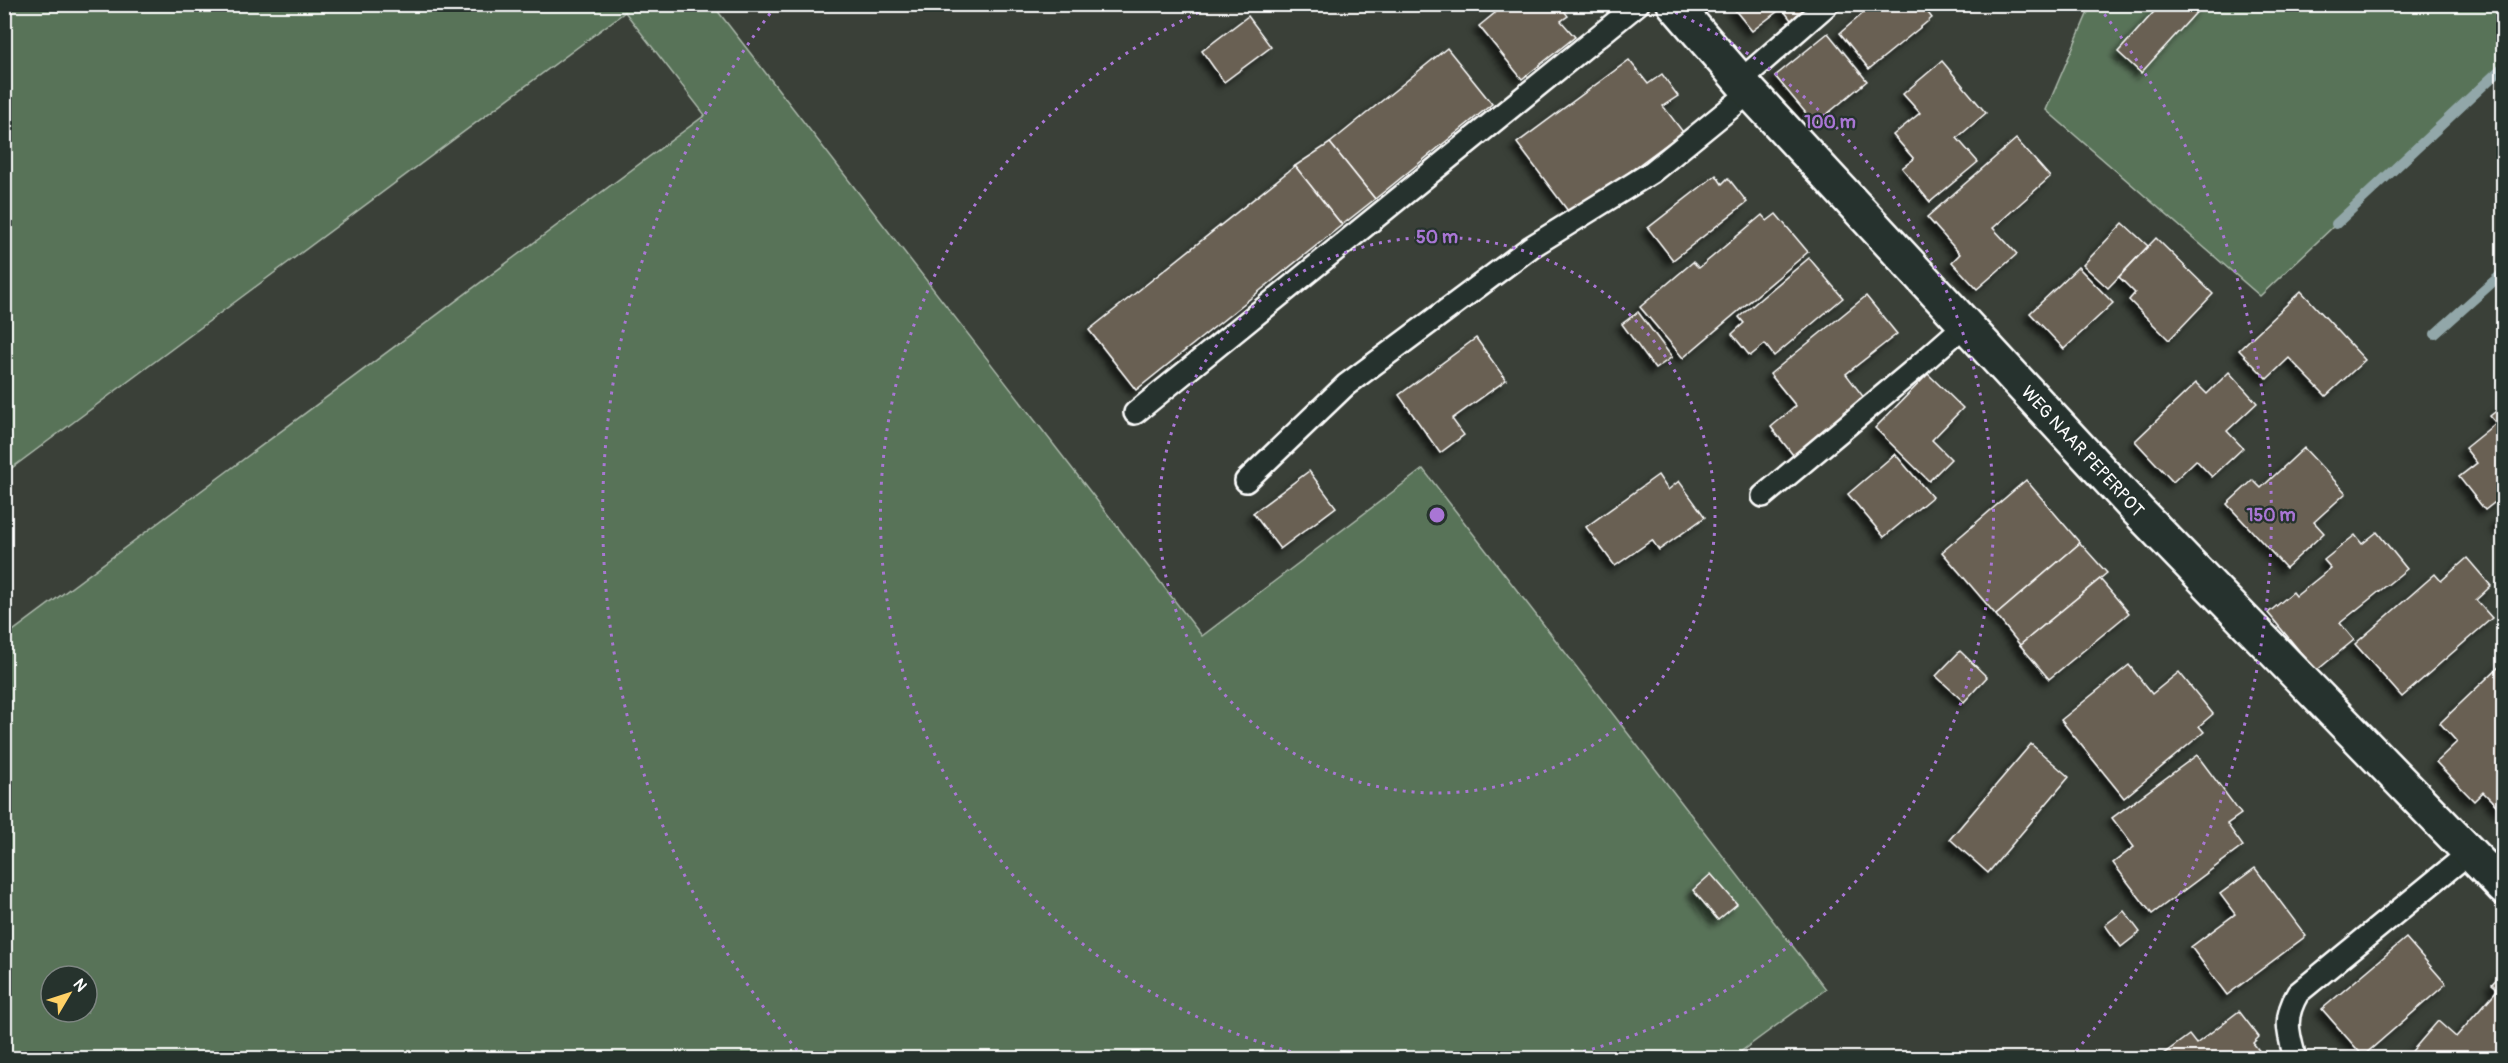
<svg xmlns="http://www.w3.org/2000/svg" width="2508" height="1063" font-family="Pangolin,sans-serif">
<style>
.green{fill:#597359;stroke:#acb9ac;stroke-width:1.5;fill-rule:evenodd}
.lines{fill:none;stroke-linecap:round;stroke-linejoin:round}
.stream{stroke:#92a7a9;stroke-width:10}
.building{fill:#696052;stroke:#fff;stroke-width:1.5;filter:url(#shadow)}
.lane-casing{stroke:#fff;stroke-width:26}
.secondary-casing{stroke:#fff;stroke-width:38}
.lane{stroke:#26332d;stroke-width:21}
.secondary{stroke:#26332d;stroke-width:33}
.ring{fill:none;stroke:#a976d5;stroke-width:3;stroke-dasharray:3 6}
.labels{text-anchor:middle;dominant-baseline:central;stroke-width:4.5;stroke-linejoin:round;paint-order:stroke}
.street-label{font-size:18px;fill:#fff;stroke:#26332d}
.centre{fill:#a976d5;stroke:#26332d;stroke-width:3}
.ring-label{font-size:18px;text-anchor:middle;font-weight:bold;fill:#a976d5;stroke:#26332d;stroke-width:4.5;stroke-linejoin:round;paint-order:stroke}
</style>
<defs>
<filter id="shadow"><feDropShadow dx="-5.5" dy="5.5" stdDeviation="3" flood-color="#0009"/></filter>
</defs>
<rect width="100%" height="100%" fill="#3a4038"/>
<filter id="ink" filterUnits="userSpaceOnUse"><feTurbulence type="fractalNoise" baseFrequency=".0167" numOctaves="2"/><feDisplacementMap in="SourceGraphic" scale="12" xChannelSelector="R" yChannelSelector="G"/><feConvolveMatrix kernelMatrix="1 2 1 2 8 2 1 2 1" color-interpolation-filters="sRGB"/></filter>
<g filter="url(#ink)">
<g class="green">
<path d="M5 5H713L1202 636 1423 469 1826 989 1732 1058H5V637L705 115 625 12 5 473ZM51 976H87V1012H51Z"/>
<polygon points="2091,5 2503,5 2503,66 2260,296 2046,110"/>
</g>
<g class="lines">
<g class="stream">
<polyline points="2336,224 2504,66"/>
<polyline points="2435,334 2504,272"/>
</g>
</g>
<g class="building">
<polygon points="1506,4 1559,4 1568,16 1561,21 1575,37 1522,79 1479,26"/>
<polygon points="1730,4 1810,4 1791,20 1782,8 1752,31"/>
<polygon points="1874,4 1921,4 1932,18 1869,69 1840,33"/>
<polygon points="2161,4 2203,5 2141,73 2118,52"/>
<polygon points="1248,16 1271,47 1224,82 1202,51"/>
<polygon points="1828,33 1867,81 1815,124 1775,76"/>
<polygon points="1447,48 1492,104 1375,199 1330,143"/>
<polygon points="1629,60 1648,84 1662,74 1678,96 1663,106 1683,132 1571,215 1517,143"/>
<polygon points="1942,61 1986,113 1957,138 1978,162 1930,202 1902,168 1914,159 1893,135 1920,113 1903,94"/>
<polygon points="2016,139 2050,177 1993,228 2017,254 1977,289 1952,262 1960,254 1927,217"/>
<polygon points="1330,143 1375,199 1342,225 1295,166"/>
<polygon points="1295,166 1342,225 1136,390 1089,330"/>
<polygon points="1716,175 1722,184 1728,178 1747,202 1673,260 1648,228"/>
<polygon points="1776,214 1808,252 1683,358 1640,307 1693,262 1699,268 1762,215 1767,221"/>
<polygon points="2123,223 2148,246 2108,288 2083,265"/>
<polygon points="2156,238 2213,294 2169,340 2129,300 2135,293 2119,277"/>
<polygon points="1809,258 1843,298 1774,356 1765,344 1750,356 1732,334 1744,323 1739,317"/>
<polygon points="2078,267 2113,303 2064,349 2030,313"/>
<polygon points="2301,291 2365,360 2326,396 2289,358 2267,379 2239,350"/>
<polygon points="1866,296 1897,334 1846,374 1868,403 1797,460 1771,427 1796,406 1770,374"/>
<polygon points="1638,312 1672,357 1655,369 1622,324"/>
<polygon points="1476,338 1506,380 1452,419 1464,435 1440,453 1399,395"/>
<polygon points="2229,372 2257,403 2227,431 2243,448 2212,477 2196,460 2173,482 2135,441 2196,383 2207,394"/>
<polygon points="1928,374 1963,408 1932,440 1951,459 1929,481 1875,428"/>
<polygon points="2504,405 2504,495 2485,510 2459,477 2477,463 2465,448 2496,423 2490,416"/>
<polygon points="2304,448 2346,493 2314,522 2324,533 2286,568 2227,504 2253,480 2261,488"/>
<polygon points="1895,454 1932,497 1884,537 1848,494"/>
<polygon points="1309,471 1336,507 1280,549 1253,513"/>
<polygon points="1658,475 1668,490 1679,481 1705,517 1659,550 1652,540 1615,566 1586,527"/>
<polygon points="2026,480 2080,543 1996,615 1942,552"/>
<polygon points="2504,516 2504,532 2496,523"/>
<polygon points="2377,532 2407,569 2340,623 2354,640 2316,671 2268,613 2293,592 2296,596 2331,568 2324,560 2355,535 2362,544"/>
<polygon points="2080,543 2107,573 2020,645 1996,615"/>
<polygon points="2467,558 2491,586 2476,600 2492,618 2402,697 2355,644 2435,574 2441,581"/>
<polygon points="2100,579 2129,613 2049,679 2020,645"/>
<polygon points="1960,651 1987,677 1964,702 1936,676"/>
<polygon points="2504,662 2504,810 2502,811 2483,792 2474,801 2436,762 2457,742 2440,723"/>
<polygon points="2129,665 2152,694 2179,672 2213,714 2199,726 2204,732 2124,798 2061,720"/>
<polygon points="2031,744 2069,777 1988,873 1950,839"/>
<polygon points="2197,755 2241,814 2227,824 2243,846 2152,914 2113,863 2134,847 2112,818"/>
<polygon points="2255,868 2306,936 2227,995 2191,947 2235,914 2220,894"/>
<polygon points="1711,874 1737,904 1718,920 1693,890"/>
<polygon points="2124,911 2140,932 2121,947 2105,925"/>
<polygon points="2406,938 2446,984 2363,1056 2322,1009"/>
<polygon points="2504,971 2504,1056 2502,1058 2407,1057 2438,1021 2456,1037 2498,989 2492,984"/>
<polygon points="2239,1011 2259,1037 2253,1043 2265,1058 2158,1058 2189,1035 2196,1044"/>
</g>
<g class="lines">
<defs>
<g id="lane">
<polyline points="1740,81 1828,4"/>
<polyline points="1135,413 1638,4"/>
<polyline points="1246,481 1346,385 1531,247 1652,172 1750,92"/>
<polyline points="1763,496 1916,368 1966,324"/>
<path d="M2295 1058C2288 1032 2283 1018 2298 993L2469 853"/>
</g>
<g id="secondary">
<path id="s1" d="M1674 4 1750 92 2138 511 2504 888"/>
</g>
</defs>
<use href="#lane" class="lane-casing"/>
<use href="#secondary" class="secondary-casing"/>
<use href="#lane" class="lane"/>
<use href="#secondary" class="secondary"/>
</g>
</g>
<g class="ring">
<circle cx="1437" cy="515" r="278"/>
<path d="M1317 1058A556 556 0 0 1 1215 5M1659 5A556 556 0 0 1 1557 1058"/>
<path d="M803 1057A834 834 0 0 1 775 7M2099 7A834 834 0 0 1 2071 1057"/>
</g>
<g class="labels">
<g class="street-label">
<text stroke="none"><textPath href="#s1" startOffset="606">WEG NAAR PEPERPOT</textPath></text>
</g>
</g>
<circle cx="1437" cy="515" r="9" class="centre"/>
<g class="ring-label">
<text x="1830" y="128">100 m</text>
<text x="1437" y="243">50 m</text>
<text x="2271" y="521">150 m</text>
</g>
<rect width="2508" height="1063" fill="none" stroke="#26332d" stroke-width="24"/>
<rect x="12" y="12" width="2484" height="1039" fill="none" stroke="#fff" stroke-width="2" filter="url(#ink)"/>
<g transform="translate(69 994) rotate(51)"><circle r="28" fill="#26332d" stroke="#7d8581" stroke-width="1.5"/>
<path d="M0-4.5L10 22L0 15L-10 22Z" fill="#ffd166"/>
<text y="-9" font-size="16" font-weight="bold" text-anchor="middle" fill="#ffffff">N</text>
</g>
</svg>
